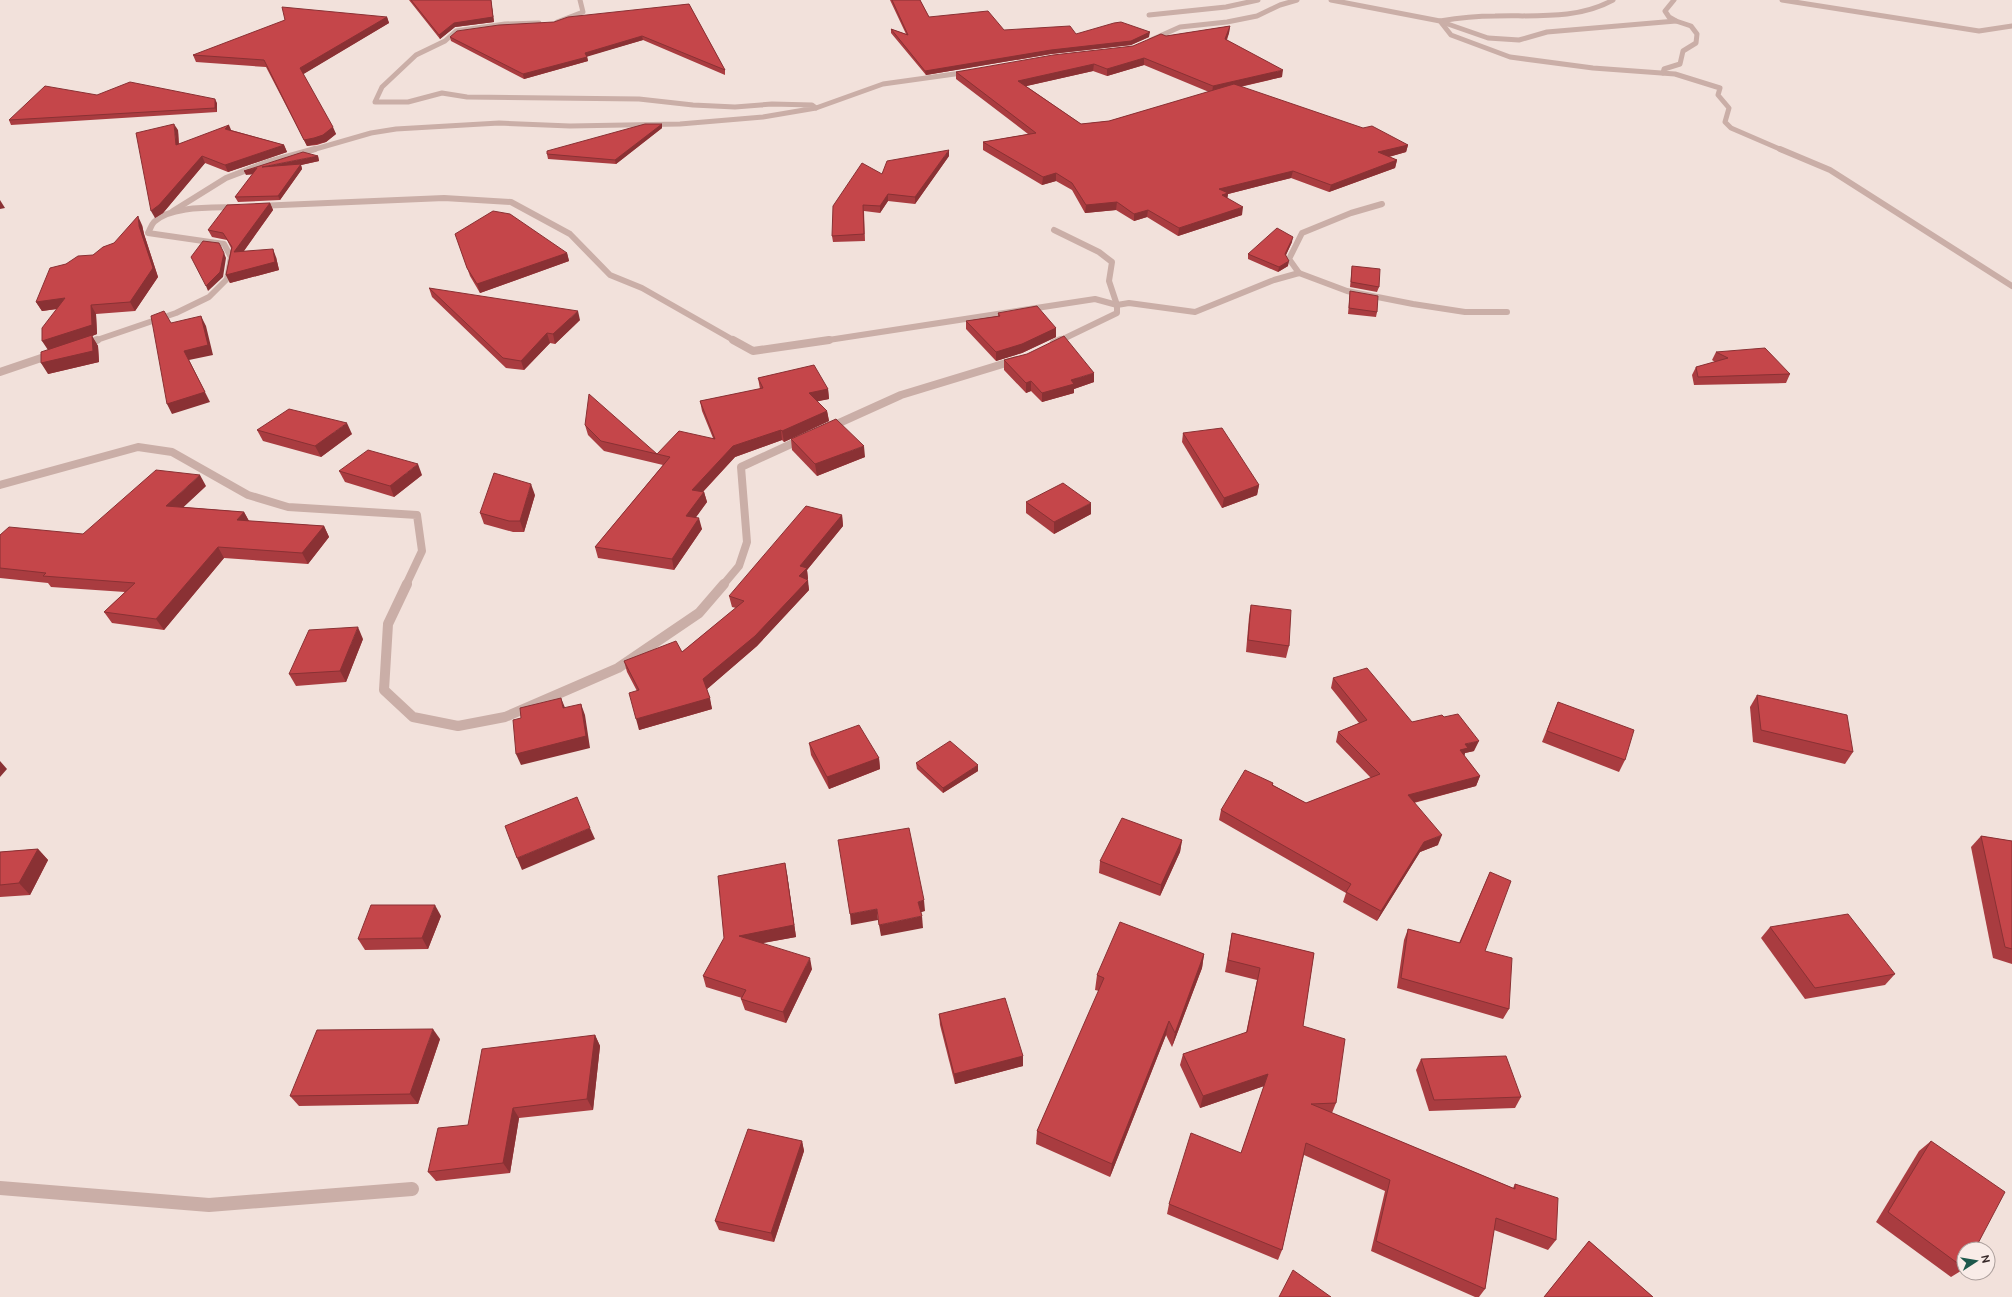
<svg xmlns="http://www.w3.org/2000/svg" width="2012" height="1297" font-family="Ubuntu,sans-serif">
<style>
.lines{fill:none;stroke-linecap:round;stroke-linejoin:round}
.street-far4{stroke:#caaea7;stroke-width:5}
.street-far3{stroke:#caaea7;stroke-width:6}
.street-far2{stroke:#caaea7;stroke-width:8}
.street-far1{stroke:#caaea7;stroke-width:10}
.street{stroke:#caaea7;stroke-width:14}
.wall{fill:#a93c40;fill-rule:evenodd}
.shaded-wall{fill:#8a3134}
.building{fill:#c5464a;stroke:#8a3134}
</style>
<rect width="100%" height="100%" fill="#f2e1db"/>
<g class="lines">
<g class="street-far4">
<polyline points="1331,0 1440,21 1451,35 1510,57 1593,68 1675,74 1720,88 1718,95 1729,108 1725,122 1731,128 1782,150"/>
<polyline points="1782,0 1979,31 2012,26"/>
<polyline points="1149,15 1226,7 1258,0"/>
<path d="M1440 21C1458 18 1477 16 1495 16 1535 15 1577 20 1613 0"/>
<polyline points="557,22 583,12 580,0"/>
<polyline points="1442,22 1488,38 1519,40 1547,32 1676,21 1669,17 1665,11 1674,0"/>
<polyline points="1151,40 1180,27 1227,22 1257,16 1280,5 1297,0"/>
<polyline points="1663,73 1664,69 1680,64 1683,51 1696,43 1697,34 1691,26 1676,21"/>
<polyline points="816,108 883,84 969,72"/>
<polyline points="312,150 371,133 396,129 499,123 570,126 680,124 763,117 816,108 812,105 772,104 735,107 693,105 639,99 467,97 442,93 408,102 375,102 382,87 416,55 445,41 456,31 505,24 539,23"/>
</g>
<g class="street-far3">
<polyline points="1780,149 1830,170 2012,286"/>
<polyline points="258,206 444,198 511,202 570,234 610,275 642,288 735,341"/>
<polyline points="173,211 226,178 268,162 315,149"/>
<polyline points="1054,230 1099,252 1112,262 1109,281 1117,305 1129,303 1195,312 1274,280 1299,273 1347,291 1413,304 1465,312 1507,312"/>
<polyline points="1299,273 1289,259 1302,233 1351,213 1382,204"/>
<path d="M94 341 176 313 209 297 227 279 231 257 224 244 148 233C150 230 151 225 154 222 171 205 215 208 238 207"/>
<polyline points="822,341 1095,299 1117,305 1117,313 1059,341"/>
</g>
<g class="street-far2">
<polyline points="733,340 753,351 829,340"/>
<polyline points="1054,343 1061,340"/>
<polyline points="84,344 97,340"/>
<polyline points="0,372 53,354"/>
<polyline points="828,428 901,395 1016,360"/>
<polyline points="0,485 138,447 172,452 248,495 288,507 417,515 422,551 406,585"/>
<polyline points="723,585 739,566 747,542 741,467 802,439"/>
</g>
<polyline class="street-far1" points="407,584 388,624 384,690 413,717 458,726 505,717 618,668 699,613 724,584"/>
<polyline class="street" points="0,1188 209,1205 412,1189"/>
</g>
<g class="wall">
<polygon points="409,0 491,0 494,22 455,27 440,39"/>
<polygon points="890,0 920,0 929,17 1004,30 1076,34 1149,37 1131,45 1051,54 926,75 891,33 891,29 906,34"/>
<polygon points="689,4 725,70 725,75 643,40 587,56 588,61 524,79 451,41 450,37 554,22"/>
<polygon points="387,17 389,23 303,74 336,134 326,142 317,145 307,146 266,67 196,62 193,55"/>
<path d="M1230 26 1229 33 1227 40 1282 77 1240 87 1408 145 1406 152 1389 157 1397 160 1395 168 1329 192 1291 178 1228 194 1227 198 1242 215 1178 236 1147 217 1134 221 1116 210 1085 213 1072 190 1056 181 1042 185 983 150V142L1028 134 956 79V72L1133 46 1166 36ZM1144 65 1209 92 1109 121 1081 124 1026 86 1093 71 1107 76Z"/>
<polygon points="97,95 217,103 217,112 11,125 9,120"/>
<polygon points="662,124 662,128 616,164 548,159 547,154"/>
<polygon points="178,130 179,144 231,130 284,145 287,152 228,172 205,163 163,213 155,218"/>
<polygon points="318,156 319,161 301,165 302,169 280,200 238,202 235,197 253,174 246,175"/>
<polygon points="949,156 915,204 888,201 880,213 864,211 865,241 833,242 832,236 882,174"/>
<polygon points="270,203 273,210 244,251 276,257 279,270 230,283 226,275 231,248 227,240 212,237 208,230"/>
<polygon points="142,225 144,234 158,277 135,311 96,314 97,334 92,336 98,346 99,362 48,374 48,350 57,309 42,311 36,302 66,264 93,255 114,243"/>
<polygon points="458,242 567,253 569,261 480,293 470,276"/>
<polygon points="1292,242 1286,255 1288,266 1278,272 1248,259 1248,254"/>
<polygon points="1352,266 1379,287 1377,292 1350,287"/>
<polygon points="429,288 580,320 555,344 550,343 524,370 506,368 432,297"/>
<polygon points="1350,291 1377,312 1376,317 1348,314"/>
<polygon points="998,313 1056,328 1056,337 1022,353 996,361 966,329 966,321 998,316"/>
<polygon points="1716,352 1790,374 1786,383 1694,385 1692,375 1696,367 1715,362 1712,360"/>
<polygon points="1004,360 1094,382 1074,389 1074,393 1042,402 1031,391 1026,393 1004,370"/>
<polygon points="758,378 828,389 829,399 817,401 827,411 829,421 784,442 782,440 735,457 703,492 704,492 707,502 695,518 702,529 674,570 598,558 595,547 663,465 604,451 588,435 585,425 657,454 713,438 702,411 700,401 760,389"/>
<polygon points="257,430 352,434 321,457 263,441"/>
<polygon points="1183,433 1259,485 1257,495 1222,508 1182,442"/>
<polygon points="791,439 865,457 817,476 792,450"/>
<polygon points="339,471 422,475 394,497 345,482"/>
<polygon points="206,486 183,507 244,512 249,521 324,526 329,537 308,564 224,558 164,630 112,623 104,612 125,592 51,587 48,583 0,578 0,535 83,534"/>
<polygon points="535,495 524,532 513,532 484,524 480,513"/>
<polygon points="1026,502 1091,514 1054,534 1026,513"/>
<polygon points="842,515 843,526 807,570 808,579 807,579 809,590 757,646 707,689 712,709 639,730 637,691 627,672 624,661 682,652 736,608 732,607 729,596"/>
<polygon points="1251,605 1289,646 1286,658 1246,652 1249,617"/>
<polygon points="363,639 346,682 296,686 289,674"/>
<polygon points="1333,678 1412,722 1444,717 1474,751 1465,753 1464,756 1480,776 1476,786 1414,803 1438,845 1420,852 1377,921 1343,902 1346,893 1219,820 1221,810 1273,783 1273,785 1306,803 1371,778 1336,742 1338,732 1359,723 1331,688"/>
<polygon points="1757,695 1853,752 1845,764 1753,742 1750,707"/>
<polygon points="1558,702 1625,760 1619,772 1542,742"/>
<polygon points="809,743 879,758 880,769 829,789 811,755"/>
<polygon points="916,763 978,771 943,793 917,769"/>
<polygon points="1981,836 2012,841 2012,964 1993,958 1971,847"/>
<polygon points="1182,840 1180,852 1160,896 1099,873 1100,861"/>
<polygon points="38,849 48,860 30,895 0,897 0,852"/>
<polygon points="1490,872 1485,951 1509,1009 1503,1019 1397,988 1404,940 1408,929 1459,943"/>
<polygon points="787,874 796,937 762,943 812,969 786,1023 745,1010 741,999 742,998 706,987 703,976"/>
<polygon points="441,916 428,949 365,950 358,939"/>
<polygon points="1770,927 1895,974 1885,985 1805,999 1761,938"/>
<polygon points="1232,933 1314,953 1303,1026 1336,1103 1332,1113 1513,1188 1515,1184 1556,1240 1548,1250 1494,1230 1485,1289 1479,1297 1475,1297 1371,1251 1385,1191 1304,1155 1282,1250 1278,1260 1167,1214 1169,1204 1241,1153 1264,1086 1200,1108 1180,1065 1183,1054 1246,1033 1257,980 1225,972"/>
<polygon points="1204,954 1202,968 1172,1047 1166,1035 1110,1177 1036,1144 1037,1131 1099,991 1095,990 1097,975"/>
<polygon points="939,1014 1023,1056 1023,1066 955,1084 940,1025"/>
<polygon points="595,1035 600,1046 593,1110 519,1118 510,1173 436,1181 428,1172 468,1125"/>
<polygon points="440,1039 418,1104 299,1106 290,1096"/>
<polygon points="1421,1059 1521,1097 1515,1108 1429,1111 1416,1070"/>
<polygon points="802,1141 804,1151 774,1242 719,1230 715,1221"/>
<polygon points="1931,1141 1964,1249 1964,1269 1951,1277 1876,1222 1919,1151"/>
<polygon points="1589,1241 1653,1297 1544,1297"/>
</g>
<g class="shaded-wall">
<polygon points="491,0 494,22 455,27 440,39 439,35 454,23"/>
<polygon points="387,17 389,23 302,75 300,68"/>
<polygon points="1230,26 1229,33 1224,45 1225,39"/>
<polygon points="1150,32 1149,37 1131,45 1051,54 926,75 925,71"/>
<polygon points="642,36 643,40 586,57 585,53"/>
<polygon points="587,57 588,61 524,79 523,74"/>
<polygon points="1144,58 1144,65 1107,76 1107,69"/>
<polygon points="1094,64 1093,71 1018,88 1018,81"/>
<polygon points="1283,70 1282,77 1212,93 1213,86"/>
<polygon points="215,99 217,103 217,112 215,108"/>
<polygon points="174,124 178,130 179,152 176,145"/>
<polygon points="662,124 662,128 616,164 615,160"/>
<polygon points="229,125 232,132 225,129"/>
<polygon points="333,127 336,134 326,142 307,146 304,140"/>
<polygon points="284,145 287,152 228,172 225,165"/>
<polygon points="1408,145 1406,152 1377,160 1378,152"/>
<polygon points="949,150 949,156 915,204 915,197"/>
<polygon points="202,156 205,163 163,213 155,218 151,211"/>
<polygon points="318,156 319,161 301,165 302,169 280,200 278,196 262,167"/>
<polygon points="1397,160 1395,168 1329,192 1331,185"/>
<polygon points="257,168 259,173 246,175 244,171"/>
<polygon points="1293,171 1291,178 1228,194 1227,201 1221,203 1219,189"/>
<polygon points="1056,173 1056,181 1042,185 1043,177"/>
<polygon points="888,194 888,201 880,213 880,206"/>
<polygon points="0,200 5,208 0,209"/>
<polygon points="1117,202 1116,210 1085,213 1086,205"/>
<polygon points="270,203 273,210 238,259 234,252"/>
<polygon points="1243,207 1242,215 1178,236 1179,228"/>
<polygon points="1148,210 1147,217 1134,221 1134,214"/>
<polygon points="138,216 142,225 144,234 158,277 135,311 130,302 139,226"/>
<polygon points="1293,237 1292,242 1284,259 1285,254"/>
<polygon points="273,249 276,257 279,270 230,283 226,275"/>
<polygon points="224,253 226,258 223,277 208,291 206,286"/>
<polygon points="567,253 569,261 480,293 477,284"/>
<polygon points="1289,261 1288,266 1278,272 1279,267"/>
<polygon points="65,298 71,307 42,311 36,302"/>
<polygon points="91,305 96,314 97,334 92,336 98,346 99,362 48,374 41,363 48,350 42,341"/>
<polygon points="578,311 580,320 555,344 553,334"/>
<polygon points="201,316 206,326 213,355 189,360 210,402 172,414 167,404 184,351"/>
<polygon points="1056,328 1056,337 1022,353 996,361 996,352"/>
<polygon points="547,333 550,343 524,370 521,361"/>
<polygon points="1094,373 1094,382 1074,389 1074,393 1042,402 1042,393 1071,380"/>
<polygon points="1031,381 1031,391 1026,393 1026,383"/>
<polygon points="828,389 829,399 810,403 809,393"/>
<polygon points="827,411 829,421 784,442 782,431"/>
<polygon points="347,423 352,434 321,457 315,446"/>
<polygon points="781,430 782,440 735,457 695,500 692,490 733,446"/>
<polygon points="864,446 865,457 817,476 815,464"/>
<polygon points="418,464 422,475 394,497 390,486"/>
<polygon points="200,475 206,486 173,517 166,506"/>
<polygon points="531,484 535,495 524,532 520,521"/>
<polygon points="1259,485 1257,495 1222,508 1224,498"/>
<polygon points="704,492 707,502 689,527 686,516"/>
<polygon points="1091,503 1091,514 1054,534 1054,522"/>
<polygon points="244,512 250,523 237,520"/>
<polygon points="842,515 843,526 807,570 808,579 800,587 799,576 800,566"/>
<polygon points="699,518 702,529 674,570 672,559"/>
<polygon points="324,526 329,537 308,564 302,553"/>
<polygon points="218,547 224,558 164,630 156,619"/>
<polygon points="808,580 809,590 757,646 706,690 703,679"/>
<polygon points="358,627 363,639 346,682 340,671"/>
<polygon points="561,698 566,710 563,708"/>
<polygon points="710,698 712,709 639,730 636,719"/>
<polygon points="581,704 585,715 590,748 521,765 516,754"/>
<polygon points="1479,741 1474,751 1465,753 1464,758 1460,750 1465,744"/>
<polygon points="879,758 880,769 829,789 827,777"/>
<polygon points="0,761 7,769 0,777"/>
<polygon points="978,765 978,771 943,793 943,788"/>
<polygon points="1480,776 1476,786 1404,805 1408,795"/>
<polygon points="590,828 595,839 522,870 517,858"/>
<polygon points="1442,835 1438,845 1420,852 1377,921 1381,911 1424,842"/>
<polygon points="1182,840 1180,852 1160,896 1161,885"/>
<polygon points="38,849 48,860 30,895 19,883"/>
<polygon points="785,863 787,874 796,937 742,947 739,936"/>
<polygon points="924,900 925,911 919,913 918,902"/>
<polygon points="435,905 441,916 428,949 422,938"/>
<polygon points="877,909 878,920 851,925 850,914"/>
<polygon points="922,916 923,928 881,936 879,925"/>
<polygon points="1204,954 1202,968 1172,1047 1175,1033"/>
<polygon points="810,958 812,969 786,1023 783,1012"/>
<polygon points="1169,1021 1166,1035 1110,1177 1112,1164"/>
<polygon points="433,1029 440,1039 418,1104 410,1094"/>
<polygon points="595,1035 600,1046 593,1110 587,1099"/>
<polygon points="1023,1056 1023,1066 955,1084 954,1074"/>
<polygon points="1268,1074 1264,1086 1200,1108 1203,1096"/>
<polygon points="513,1108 519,1118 510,1173 503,1163"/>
<polygon points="802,1141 804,1151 774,1242 771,1233"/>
</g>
<g class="building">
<polygon points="411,0 491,0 493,17 454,23 439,35"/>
<polygon points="892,0 920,0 929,17 988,11 1004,30 1070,26 1076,34 1114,23 1121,22 1150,32 1131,41 1051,50 925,71 891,29 908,35"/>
<polygon points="689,4 725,70 642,36 585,53 587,57 523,74 450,37 457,31 499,25 554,22 568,17"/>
<polygon points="282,7 387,17 300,68 333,127 323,135 314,138 304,140 264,60 193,55 285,20"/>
<polygon points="1230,26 1225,39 1283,70 1213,86 1144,58 1107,69 1094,64 1018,81 1081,124 1109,121 1234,84 1363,128 1372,126 1408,145 1378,152 1397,160 1331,185 1293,171 1219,189 1228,193 1222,195 1243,207 1179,228 1148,210 1134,214 1117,202 1086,205 1072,183 1056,173 1043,177 983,142 1036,133 956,72 1053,55 1133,46 1161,34 1166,36"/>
<polygon points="130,82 215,99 215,108 9,120 45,86 97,95"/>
<polygon points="174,124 176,145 229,125 225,129 284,145 225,165 202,156 159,205 151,211 136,133"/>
<polygon points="645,124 662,124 615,160 547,154 547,151"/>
<polygon points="949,150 915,197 888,194 880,206 863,205 864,234 832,236 833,206 862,163 882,174 887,161"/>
<polygon points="303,152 318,156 262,167 301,164 278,196 235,197 257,168 244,171"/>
<polygon points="270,203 234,252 273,249 275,262 226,275 232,247 223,233 208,230 227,205"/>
<polygon points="493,211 510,214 567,253 477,284 467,268 455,234"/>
<polygon points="138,216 139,226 153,268 130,302 91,305 92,325 42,341 42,328 65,298 36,302 50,268 66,264 78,256 93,255 103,247 114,243"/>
<polygon points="1277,228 1293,237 1285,254 1289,261 1279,267 1248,254"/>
<polygon points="203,241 219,243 224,253 220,272 206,286 191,257"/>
<polygon points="1352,266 1380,269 1379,287 1351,282"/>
<polygon points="429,288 578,311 553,334 547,333 521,361 503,358"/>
<polygon points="1350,291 1378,296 1377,312 1349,308"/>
<polygon points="1037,306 1056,328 1022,344 996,352 966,321 1000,316 998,313"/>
<polygon points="164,311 171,323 201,316 208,345 184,351 205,392 167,404 151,316"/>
<polygon points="92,335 93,351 41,363 41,352"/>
<polygon points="1064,336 1094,373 1071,380 1074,384 1042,393 1031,381 1026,383 1004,360 1027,354"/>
<polygon points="1765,348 1790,374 1698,377 1696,367 1728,358 1716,352"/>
<polygon points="814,365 828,389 809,393 827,411 782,431 781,430 733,446 692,490 704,492 686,516 699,518 672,559 595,547 670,457 601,441 585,425 589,394 657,454 679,431 715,439 700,401 763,388 758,378"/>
<polygon points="289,409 347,423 315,446 257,430"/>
<polygon points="836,419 864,446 815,464 791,439"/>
<polygon points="1222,428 1259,485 1224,498 1183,433"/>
<polygon points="368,450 418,464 390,486 339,471"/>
<polygon points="156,470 200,475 166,506 244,512 237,520 324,526 302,553 218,547 156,619 104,612 135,583 43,576 46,573 0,568 0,535 9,527 83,534"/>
<polygon points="494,473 531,484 520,521 509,521 480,513"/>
<polygon points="1063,483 1091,503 1054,522 1026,502"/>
<polygon points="806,506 842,515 800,566 807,568 799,576 808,580 755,636 703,679 710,698 636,719 629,693 639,690 624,661 676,641 682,652 744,601 729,596"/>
<polygon points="1251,605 1291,610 1289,646 1248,640"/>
<polygon points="358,627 340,671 289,674 309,630"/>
<polygon points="1367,668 1412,722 1442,715 1444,717 1458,714 1479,741 1465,744 1468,748 1460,750 1480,776 1408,795 1442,835 1424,842 1381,911 1346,892 1351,884 1221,810 1245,770 1273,783 1272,785 1306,803 1380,774 1338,732 1367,720 1333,678"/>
<polygon points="1757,695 1847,715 1853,752 1761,730"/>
<polygon points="561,698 563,708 581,704 586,736 516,754 513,720 521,718 520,708"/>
<polygon points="1558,702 1634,730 1625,760 1547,731"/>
<polygon points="859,725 879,758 827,777 809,743"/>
<polygon points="950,741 978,765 943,788 916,763"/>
<polygon points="577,797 590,828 517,858 505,826"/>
<polygon points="1122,818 1182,840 1161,885 1100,861"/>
<polygon points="909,828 924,900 918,902 922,916 879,925 877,909 850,914 838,840"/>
<polygon points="1981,836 2012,841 2012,949 2005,947"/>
<polygon points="38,849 19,883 0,885 0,852"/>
<polygon points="785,863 794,925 739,936 810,958 783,1012 741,999 746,990 703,976 724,938 718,876"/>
<polygon points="1490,872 1511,881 1485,951 1512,958 1509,1009 1401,978 1408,929 1460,943"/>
<polygon points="371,905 435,905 422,938 358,939"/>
<polygon points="1848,914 1895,974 1815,988 1770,927"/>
<polygon points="1120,922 1204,954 1175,1033 1169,1021 1112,1164 1037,1131 1104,978 1097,975"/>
<polygon points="1232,933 1314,953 1303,1026 1345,1039 1336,1103 1311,1104 1515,1189 1515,1184 1558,1198 1556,1240 1496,1218 1485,1289 1376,1241 1390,1180 1306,1143 1282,1250 1169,1204 1191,1133 1241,1153 1268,1074 1203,1096 1183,1054 1247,1032 1260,968 1228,960"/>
<polygon points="1005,998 1023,1056 954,1074 939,1014"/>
<polygon points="433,1029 410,1094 290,1096 317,1030"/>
<polygon points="595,1035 587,1099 513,1108 503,1163 428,1172 438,1128 468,1125 482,1049"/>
<polygon points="1506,1056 1521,1097 1434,1100 1421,1059"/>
<polygon points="748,1129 802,1141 771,1233 715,1221"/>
<polygon points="1931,1141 2005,1192 1975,1249 1964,1249 1964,1268 1888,1212"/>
<polygon points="1589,1241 1653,1297 1544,1297"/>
<polygon points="1293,1270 1331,1297 1279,1297"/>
</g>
<g transform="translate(1976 1261) rotate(78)"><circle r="19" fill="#f9ece8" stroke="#ab9e9b"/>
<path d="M0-3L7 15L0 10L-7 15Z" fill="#1e584c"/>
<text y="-6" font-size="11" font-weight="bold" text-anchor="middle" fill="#362828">N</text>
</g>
</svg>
